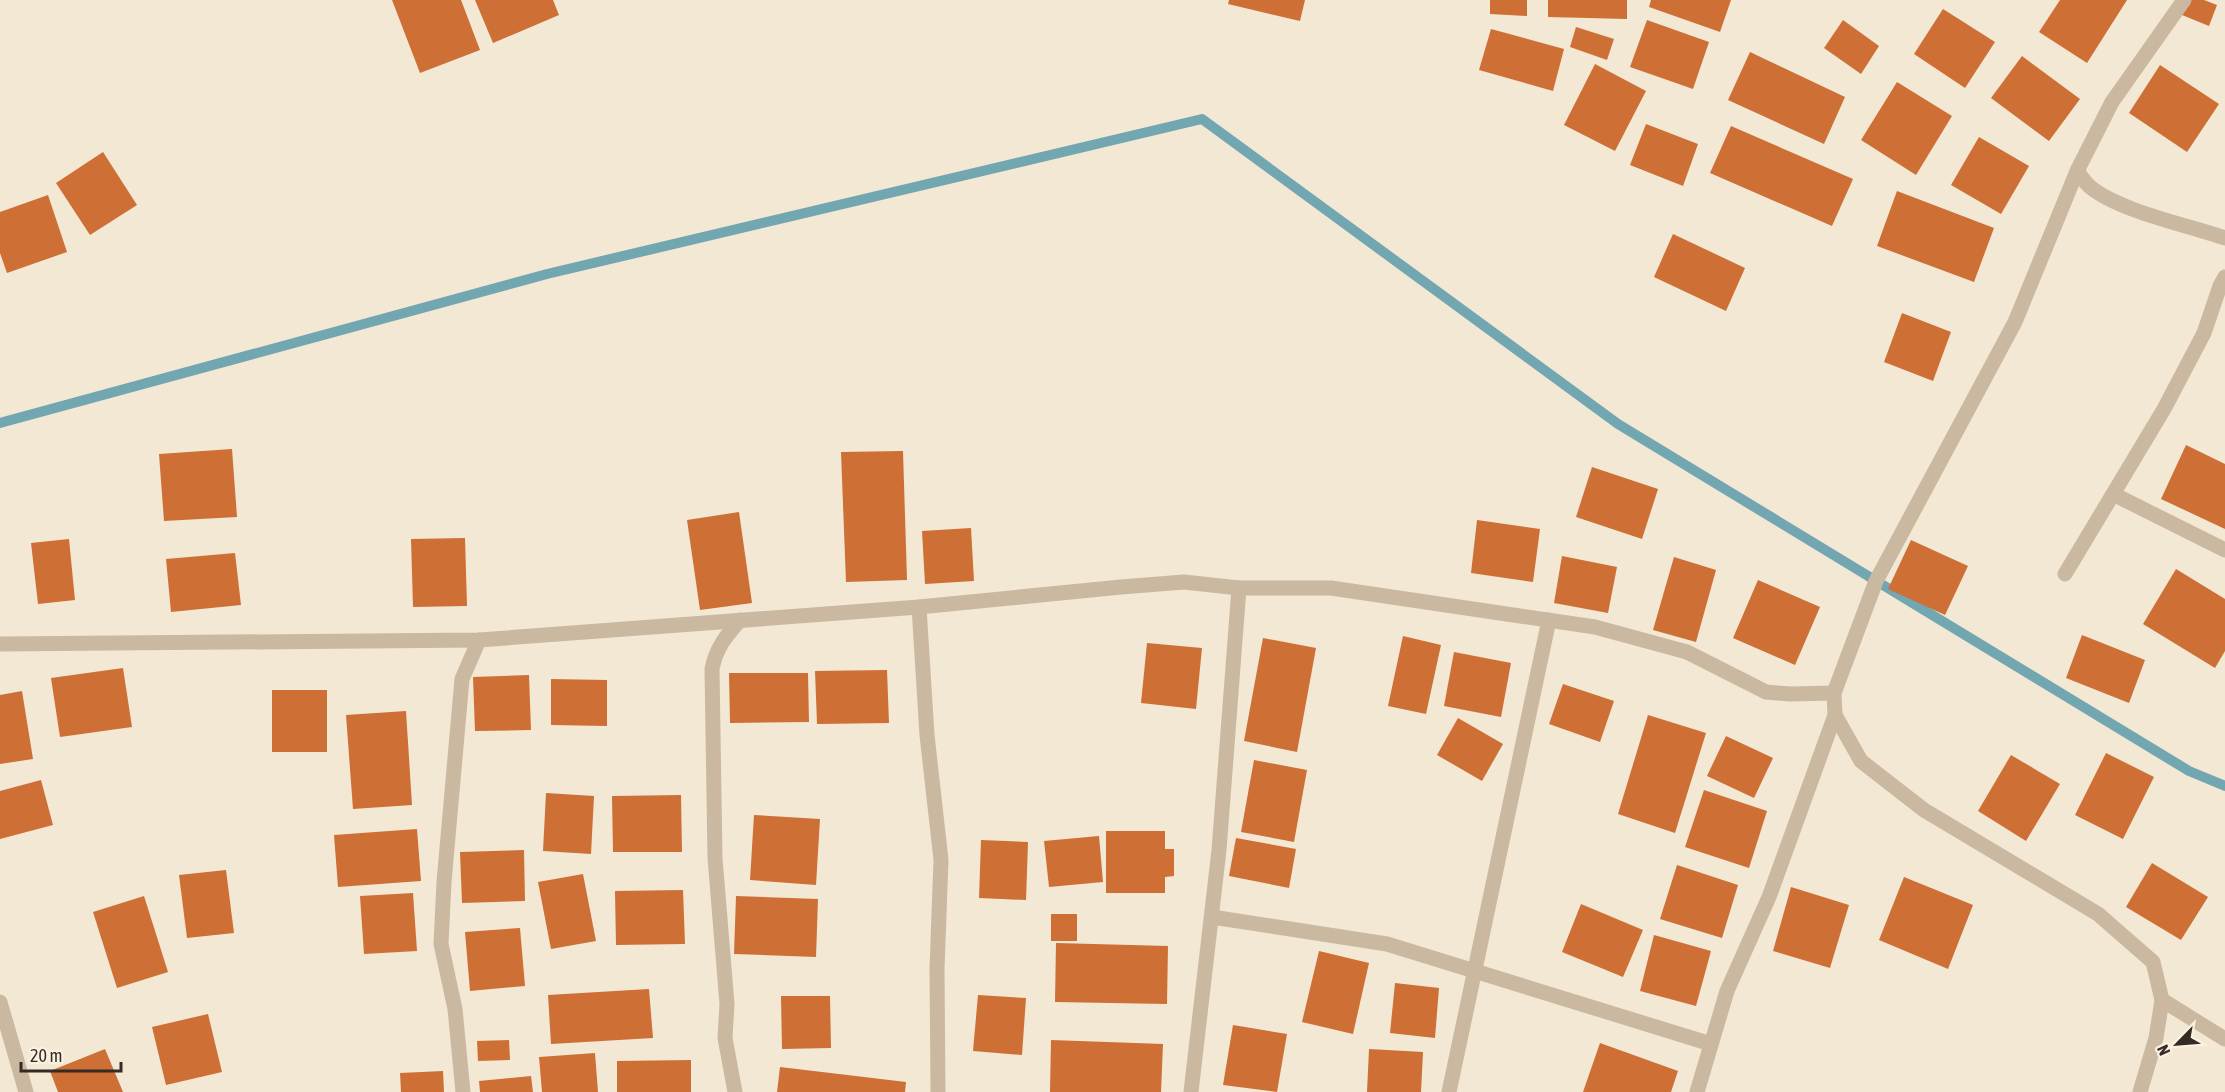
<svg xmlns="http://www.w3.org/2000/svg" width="2225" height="1092" font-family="'Asap Condensed',sans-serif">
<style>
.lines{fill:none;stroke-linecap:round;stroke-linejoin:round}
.stream{stroke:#72a6b1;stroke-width:10}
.building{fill:#ce6f36}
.minor{stroke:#cab9a0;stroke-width:15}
</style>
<rect width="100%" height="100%" fill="#f2e8d4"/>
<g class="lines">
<polyline class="stream" points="0,423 547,274 1202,119 1618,424 2189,771 2225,786"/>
</g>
<g class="building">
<polygon points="392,0 461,0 480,50 420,73"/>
<polygon points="475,0 553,0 559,15 493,43"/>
<polygon points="1229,0 1305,0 1300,21 1228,4"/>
<polygon points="1490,0 1527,0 1527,16 1490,14"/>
<polygon points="1548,0 1627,0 1627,19 1548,17"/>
<polygon points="1651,0 1731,0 1720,32 1649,7"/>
<polygon points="2060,0 2127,0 2087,63 2039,32"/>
<polygon points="2188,0 2204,0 2217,5 2209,26 2182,15"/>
<polygon points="1943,9 1995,42 1965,88 1914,54"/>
<polygon points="1647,20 1709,42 1693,89 1630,67"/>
<polygon points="1843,20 1879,46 1861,74 1824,48"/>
<polygon points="1576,27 1614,39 1607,60 1570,47"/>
<polygon points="1491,29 1564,49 1553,91 1479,70"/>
<polygon points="1750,52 1845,97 1824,144 1728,100"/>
<polygon points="2022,56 2080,99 2049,141 1991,98"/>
<polygon points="1595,64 1646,91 1615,151 1564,125"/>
<polygon points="2160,65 2219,104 2187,152 2129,113"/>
<polygon points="1897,82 1952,116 1916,175 1861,140"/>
<polygon points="1646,124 1698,144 1683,186 1630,165"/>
<polygon points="1731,126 1853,179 1832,226 1710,173"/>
<polygon points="1979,137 2029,166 2001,214 1951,185"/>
<polygon points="103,152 137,205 90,235 56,183"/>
<polygon points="1897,191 1994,228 1974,282 1877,246"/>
<polygon points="48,195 67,252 7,273 0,253 0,212"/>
<polygon points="1673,234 1745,268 1726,311 1654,277"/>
<polygon points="1902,313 1951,332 1933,381 1884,362"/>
<polygon points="2186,445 2225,464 2225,529 2161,499"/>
<polygon points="232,449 237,517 164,521 159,454"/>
<polygon points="903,451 907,580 846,582 841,452"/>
<polygon points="1592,467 1658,489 1642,539 1576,517"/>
<polygon points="739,512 752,603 700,610 687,520"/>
<polygon points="1477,520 1540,529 1533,582 1471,573"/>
<polygon points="971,528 974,581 925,584 922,531"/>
<polygon points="465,538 467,606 413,607 411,539"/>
<polygon points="69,539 75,600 38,604 31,543"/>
<polygon points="1911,540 1968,566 1945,615 1888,589"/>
<polygon points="235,553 241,605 171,612 166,559"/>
<polygon points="1562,556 1617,567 1608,613 1554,603"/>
<polygon points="1674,557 1716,570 1696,642 1653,630"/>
<polygon points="2176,569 2225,599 2225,651 2215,668 2143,624"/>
<polygon points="1758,580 1820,607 1795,665 1733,638"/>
<polygon points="2082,635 2145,660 2129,703 2066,678"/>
<polygon points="1403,636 1441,645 1426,714 1388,706"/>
<polygon points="1263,638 1316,648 1297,752 1244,741"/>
<polygon points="1147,643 1202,648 1196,709 1141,703"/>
<polygon points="1454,652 1511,663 1501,717 1444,706"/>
<polygon points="123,668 132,727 60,737 51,678"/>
<polygon points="887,670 889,723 817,724 815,671"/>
<polygon points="729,673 808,673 809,722 730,723"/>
<polygon points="529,675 531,730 475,731 473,677"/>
<polygon points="551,679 607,680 607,726 551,725"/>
<polygon points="1563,684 1614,701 1600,742 1549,724"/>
<rect x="272" y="690" width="55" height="62"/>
<polygon points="22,691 33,759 0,764 0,695"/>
<polygon points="406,711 412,805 353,809 346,715"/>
<polygon points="1648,715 1706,733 1675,833 1618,814"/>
<polygon points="1458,718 1503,744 1482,781 1437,755"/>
<polygon points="1726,736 1773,758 1754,798 1707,776"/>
<polygon points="2106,753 2154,777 2123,839 2075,815"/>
<polygon points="2011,755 2060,784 2026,841 1978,811"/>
<polygon points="1254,760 1307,770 1294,842 1241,832"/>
<polygon points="41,780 53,825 0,839 0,791"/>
<polygon points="1704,790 1767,811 1749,868 1685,847"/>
<polygon points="546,793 594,796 591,854 543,851"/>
<polygon points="681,795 682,852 613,852 612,796"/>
<polygon points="754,815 820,819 816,885 750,880"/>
<polygon points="417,829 421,881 338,887 334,835"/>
<polygon points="1106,831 1165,831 1165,849 1174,849 1174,876 1165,877 1165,893 1106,893"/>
<polygon points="1099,836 1103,882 1049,887 1044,841"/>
<polygon points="1236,838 1296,849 1289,888 1229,876"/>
<polygon points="981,840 1028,842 1026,900 979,898"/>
<polygon points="524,850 525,901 462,903 460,852"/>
<polygon points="2152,863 2208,897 2181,940 2126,907"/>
<polygon points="1677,865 1738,885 1722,938 1660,919"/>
<polygon points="226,870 234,933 187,938 179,875"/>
<polygon points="583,874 596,941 551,949 538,882"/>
<polygon points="1904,877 1973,905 1948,969 1879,940"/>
<polygon points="1791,887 1849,905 1830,968 1773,951"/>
<polygon points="683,890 685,944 616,945 615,891"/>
<polygon points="413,893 417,951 364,954 360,896"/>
<polygon points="144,896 168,972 117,988 93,912"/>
<polygon points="736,896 818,899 816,957 734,954"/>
<polygon points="1581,904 1643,930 1623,977 1562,952"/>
<rect x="1051" y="914" width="26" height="27"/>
<polygon points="520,928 525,986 470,991 465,932"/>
<polygon points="1654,935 1711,951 1696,1006 1640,991"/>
<polygon points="1056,943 1168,946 1167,1004 1055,1002"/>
<polygon points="1319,951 1369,963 1353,1034 1302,1022"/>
<polygon points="1395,983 1439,988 1435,1038 1390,1033"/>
<polygon points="649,989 653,1038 551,1044 548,995"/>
<polygon points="978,995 1026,998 1022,1055 973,1051"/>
<polygon points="781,996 830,996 831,1048 782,1049"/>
<polygon points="208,1014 222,1072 166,1085 152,1027"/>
<polygon points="1233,1025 1287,1034 1277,1092 1223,1085"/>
<polygon points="509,1040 510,1060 478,1061 477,1041"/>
<polygon points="1051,1040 1163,1044 1161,1092 1050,1092"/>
<polygon points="1600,1043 1678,1071 1671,1092 1583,1092"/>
<polygon points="105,1049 123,1092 58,1092 50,1071"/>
<polygon points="1369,1049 1423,1052 1421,1092 1367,1092"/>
<polygon points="595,1053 598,1092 542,1092 539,1057"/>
<polygon points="691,1060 691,1092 617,1092 617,1061"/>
<polygon points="780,1067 906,1082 905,1092 777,1092"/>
<polygon points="443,1071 444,1092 401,1092 400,1073"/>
<polygon points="531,1076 533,1092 480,1092 479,1081"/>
</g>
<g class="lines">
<g class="minor">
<path d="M2077 171C2081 176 2084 181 2089 186 2118 211 2188 225 2225 238"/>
<polyline points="2113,494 2225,550"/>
<polyline points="2065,574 2164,409 2204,333 2220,286 2225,277"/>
<polyline points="919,607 927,735 941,860 937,969 938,1092"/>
<polyline points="0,644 479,640 919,607 1121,587 1184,582 1239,588 1331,588 1595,627 1687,652 1766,692 1790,694 1834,693"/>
<polyline points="1835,715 1861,761 1924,810 2098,914 2153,962 2162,1000 2156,1038 2140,1092"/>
<polyline points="1212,917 1387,944 1711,1044"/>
<polyline points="2162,1000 2225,1039"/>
<polyline points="0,1002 26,1092"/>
<polyline points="463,1092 455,1009 441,944 444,882 462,679 479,640"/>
<path d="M735 1092 725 1038 727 1004 715 858 712 669C716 648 726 636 740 620"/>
<polyline points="1191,1092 1219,850 1239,588"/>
<polyline points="1449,1092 1549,620"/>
<polyline points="1697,1092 1727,991 1769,897 1835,715 1834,693 1876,581 2015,322 2077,171 2112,102 2184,0"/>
</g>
</g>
<g transform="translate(2177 1044) rotate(245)" stroke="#faf1e0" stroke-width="4.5" paint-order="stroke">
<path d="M0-4.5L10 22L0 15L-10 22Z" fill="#332b24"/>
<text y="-9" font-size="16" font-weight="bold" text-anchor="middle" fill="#332b24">N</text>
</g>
<path d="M21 1062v9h100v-9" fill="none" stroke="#332b24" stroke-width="3"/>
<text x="30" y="1062" font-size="18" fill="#332b24" stroke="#faf1e0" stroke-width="4.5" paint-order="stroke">20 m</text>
</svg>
